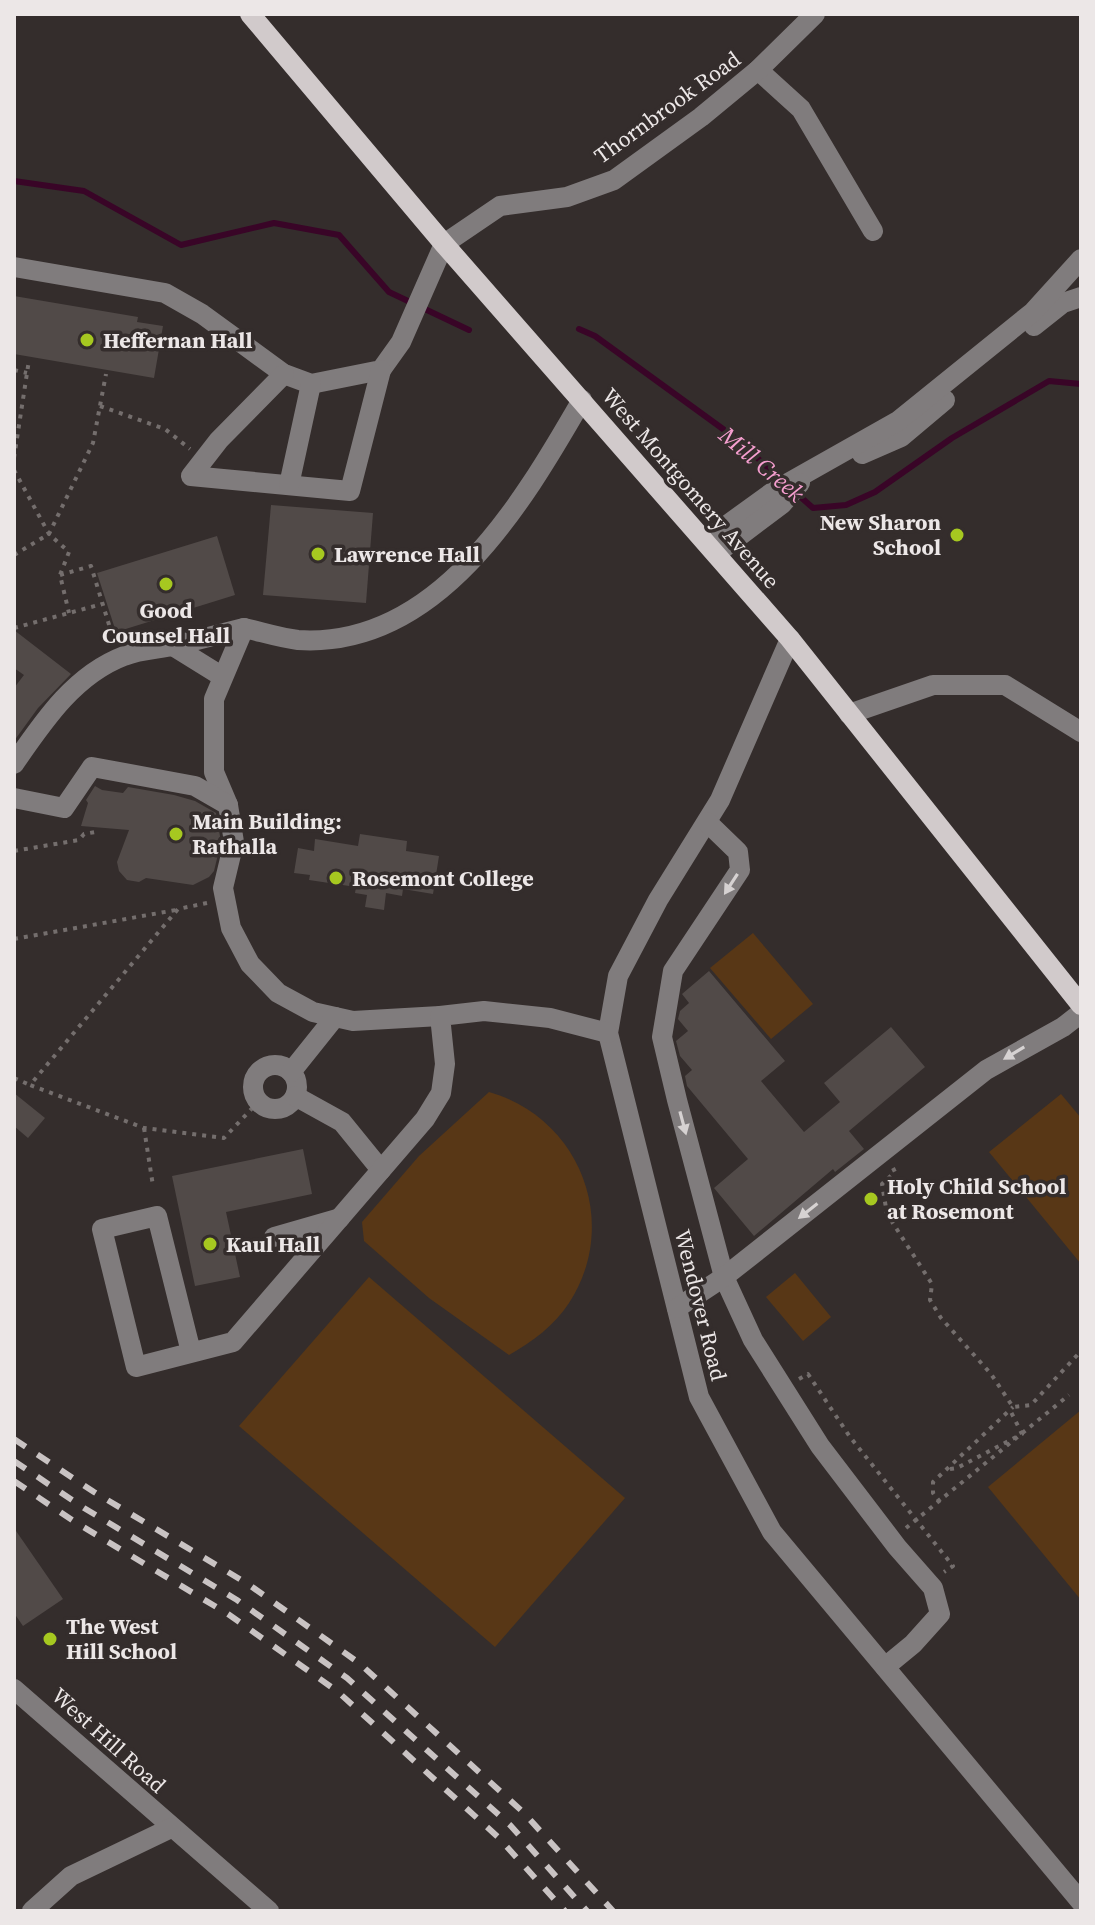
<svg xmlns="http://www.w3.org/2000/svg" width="1095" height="1925" font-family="'Source Serif 4',serif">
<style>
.green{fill:#583716}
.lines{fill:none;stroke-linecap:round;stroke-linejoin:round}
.stream{stroke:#390527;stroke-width:6}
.building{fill:#514a48}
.path{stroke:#746e6d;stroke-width:4;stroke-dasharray:4 6;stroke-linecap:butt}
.minor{stroke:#807c7d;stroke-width:20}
.major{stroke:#d1cacb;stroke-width:20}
.rail{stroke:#c9c3c3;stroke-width:6;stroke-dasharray:14 14;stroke-linecap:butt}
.oneway{fill:#d6d2d2}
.poi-dot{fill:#a6c820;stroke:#342d2c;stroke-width:3}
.labels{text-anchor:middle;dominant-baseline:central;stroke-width:7;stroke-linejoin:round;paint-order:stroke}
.street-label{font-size:22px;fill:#ece7e7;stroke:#342d2c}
.poi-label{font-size:22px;font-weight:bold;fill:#ece7e7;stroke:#342d2c;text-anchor:start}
.water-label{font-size:24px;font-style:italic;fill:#f59ecf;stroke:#342d2c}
</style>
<rect width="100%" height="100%" fill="#342d2c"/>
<g class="green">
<polygon points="753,933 813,1004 771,1039 710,968"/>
<path d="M489 1092C580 1118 621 1223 569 1303 554 1326 533 1341 509 1355L429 1298 364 1241 362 1222 419 1156Z"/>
<polygon points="1061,1094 1081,1118 1081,1264 989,1152"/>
<polygon points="795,1273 831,1317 803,1341 766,1297"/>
<polygon points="369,1277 625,1498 495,1647 239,1426"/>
<polygon points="1081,1410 1081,1600 988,1487"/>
</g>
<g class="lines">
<g class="stream">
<polyline points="14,181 84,191 181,245 274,223 339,235 389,292 469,330"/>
<polyline points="579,329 595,336 734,437 784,482"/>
<polyline points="795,492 813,508 846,505 875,492 952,438 1049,381 1081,384"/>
</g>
</g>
<g class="building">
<polygon points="14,296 138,317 137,322 163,326 154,378 14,354"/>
<polygon points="271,505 373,513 366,603 263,595"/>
<polygon points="217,536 235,595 116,632 97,573"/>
<polygon points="14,630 71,674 38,708 14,741 14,688 24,675 14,668"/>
<polygon points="95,786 102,790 123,793 128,787 174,795 195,801 216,813 221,842 214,871 209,877 193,885 146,878 139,882 127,880 119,871 117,862 129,830 81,826 88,803 86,800"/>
<polygon points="360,834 407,841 406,851 439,856 433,894 403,889 402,896 386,893 384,910 365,907 367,895 355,893 356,887 309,880 310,875 294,873 298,848 314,851 315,839 358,846"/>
<polygon points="709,971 785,1061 761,1081 804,1132 840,1102 824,1083 891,1027 925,1067 849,1131 864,1149 835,1172 833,1169 754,1236 714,1188 748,1159 687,1086 685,1076 692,1070 680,1056 676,1041 688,1031 678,1019 680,1011 689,1003 682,994"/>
<polygon points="14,1093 45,1118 28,1138 14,1126"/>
<polygon points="303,1149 312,1194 226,1212 240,1277 195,1286 172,1176"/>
<polygon points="14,1528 63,1599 23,1626 14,1613"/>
</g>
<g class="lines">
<g class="path">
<polyline points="14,370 27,373"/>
<polyline points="100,406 165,429 190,449"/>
<polyline points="14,458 29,360"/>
<polyline points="14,470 49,534 69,552 60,575 69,613"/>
<polyline points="14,555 49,534 93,443 106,374"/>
<polyline points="60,575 91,566 114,641"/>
<polyline points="14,628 102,604"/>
<polyline points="14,851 79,840 84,834 95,832"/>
<polyline points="207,903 178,909 30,1085 144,1128 224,1138 259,1101"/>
<polyline points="14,939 176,910"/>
<polyline points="14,1078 30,1085"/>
<polyline points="144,1128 153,1186"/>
<polyline points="893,1168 895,1172 882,1184 887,1214 932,1284 930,1300 941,1318 991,1374 1013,1407 1031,1405 1081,1351"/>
<polyline points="799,1379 808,1374 850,1437 953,1566 944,1572"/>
<polyline points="950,1469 957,1468 1022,1434 1010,1410"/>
<polyline points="940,1502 933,1493 933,1482 1013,1407"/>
<polyline points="906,1528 1069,1395"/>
</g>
<g class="minor">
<polyline points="758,70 801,109 873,231"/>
<polyline points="14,267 165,293 202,314 284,374 311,384 381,370 401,342 444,244 500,206 567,197 614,180 701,117 758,70 815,14"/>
<polyline points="1034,326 1063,303 1081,297"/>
<polyline points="284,374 219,440 191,476 350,491 381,370"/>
<polyline points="862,454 901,437 945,400"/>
<polyline points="289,485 311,384"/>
<polyline points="705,541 774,491 898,421 1033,312 1081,259"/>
<polyline points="717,553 782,504 800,483"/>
<path d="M244 628C262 632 280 638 298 640 437 649 522 504 582 400"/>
<polyline points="790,639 720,800 658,900 618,976 608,1033 699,1397 772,1532 1081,1902"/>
<polyline points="223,677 173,646 244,628 214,699 214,772 228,805 234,842 223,888 231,928 250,964 278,993 313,1012 353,1021 440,1016"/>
<polyline points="849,714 933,685 1005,685 1081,732"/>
<path d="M14 764C43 722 74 675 124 656 138 650 157 649 173 646"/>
<polyline points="14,798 64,808 92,767 195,786 228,805"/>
<polyline points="707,822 738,852 740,870 673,971 662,1037 677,1100 724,1277 753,1340 820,1446 897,1547 933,1588 940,1614 913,1644 885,1667"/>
<circle cx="275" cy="1087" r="22"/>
<polyline points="291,1072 335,1017"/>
<polyline points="295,1096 342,1122 381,1170"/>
<polyline points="274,1237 340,1218"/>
<polyline points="677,1308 724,1277 986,1070 1063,1027 1081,1013"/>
<polyline points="191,1352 157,1216 102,1229 136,1367 233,1342 425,1119 441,1093 445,1064 440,1016 484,1011 550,1018 608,1033"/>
<polyline points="14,1689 269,1911"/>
<polyline points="32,1911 71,1876 171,1828"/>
</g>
<polyline class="major" points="250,14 444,244 790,639 1081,1005"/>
<g class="rail">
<polyline points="14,1439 94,1492 248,1584 359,1663 523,1812 613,1911"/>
<polyline points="14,1461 84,1508 237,1600 347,1678 510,1825 587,1911"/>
<polyline points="14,1481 75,1522 228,1614 337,1691 498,1837 565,1911"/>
</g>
</g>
<defs><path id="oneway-solid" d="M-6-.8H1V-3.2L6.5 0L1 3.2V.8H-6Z" transform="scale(2)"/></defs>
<g class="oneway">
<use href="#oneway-solid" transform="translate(731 884) rotate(123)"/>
<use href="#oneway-solid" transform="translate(1014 1053) rotate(149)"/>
<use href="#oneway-solid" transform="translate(683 1123) rotate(75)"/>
<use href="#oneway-solid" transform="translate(808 1211) rotate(142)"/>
</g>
<g class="poi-dot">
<circle cx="87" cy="340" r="8"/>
<circle cx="957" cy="535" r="8"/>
<circle cx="318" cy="554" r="8"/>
<circle cx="166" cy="584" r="8"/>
<circle cx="176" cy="834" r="8"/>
<circle cx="336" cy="878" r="8"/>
<circle cx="871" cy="1199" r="8"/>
<circle cx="210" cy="1244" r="8"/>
<circle cx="50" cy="1639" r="8"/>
</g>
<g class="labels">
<g class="street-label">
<text transform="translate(667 107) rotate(-36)">Thornbrook Road</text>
<text transform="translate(691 488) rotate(49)">West Montgomery Avenue</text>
<text transform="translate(701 1305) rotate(76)">Wendover Road</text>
<text transform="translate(109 1740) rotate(42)">West Hill Road</text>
</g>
<g class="poi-label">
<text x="103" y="340">Heffernan Hall</text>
<text x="941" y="522" text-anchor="end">New Sharon<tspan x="941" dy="25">School</tspan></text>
<text x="334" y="554">Lawrence Hall</text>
<text x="166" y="610" text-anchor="middle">Good<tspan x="166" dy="25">Counsel Hall</tspan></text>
<text x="192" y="821">Main Building:<tspan x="192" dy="25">Rathalla</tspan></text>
<text x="352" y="878">Rosemont College</text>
<text x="887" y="1186">Holy Child School<tspan x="887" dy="25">at Rosemont</tspan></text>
<text x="226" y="1244">Kaul Hall</text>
<text x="66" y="1626">The West<tspan x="66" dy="25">Hill School</tspan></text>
</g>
<g class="water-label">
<text transform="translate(762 464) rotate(40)">Mill Creek</text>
</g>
</g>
<rect width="1095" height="1925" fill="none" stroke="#ece7e7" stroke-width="32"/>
</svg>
